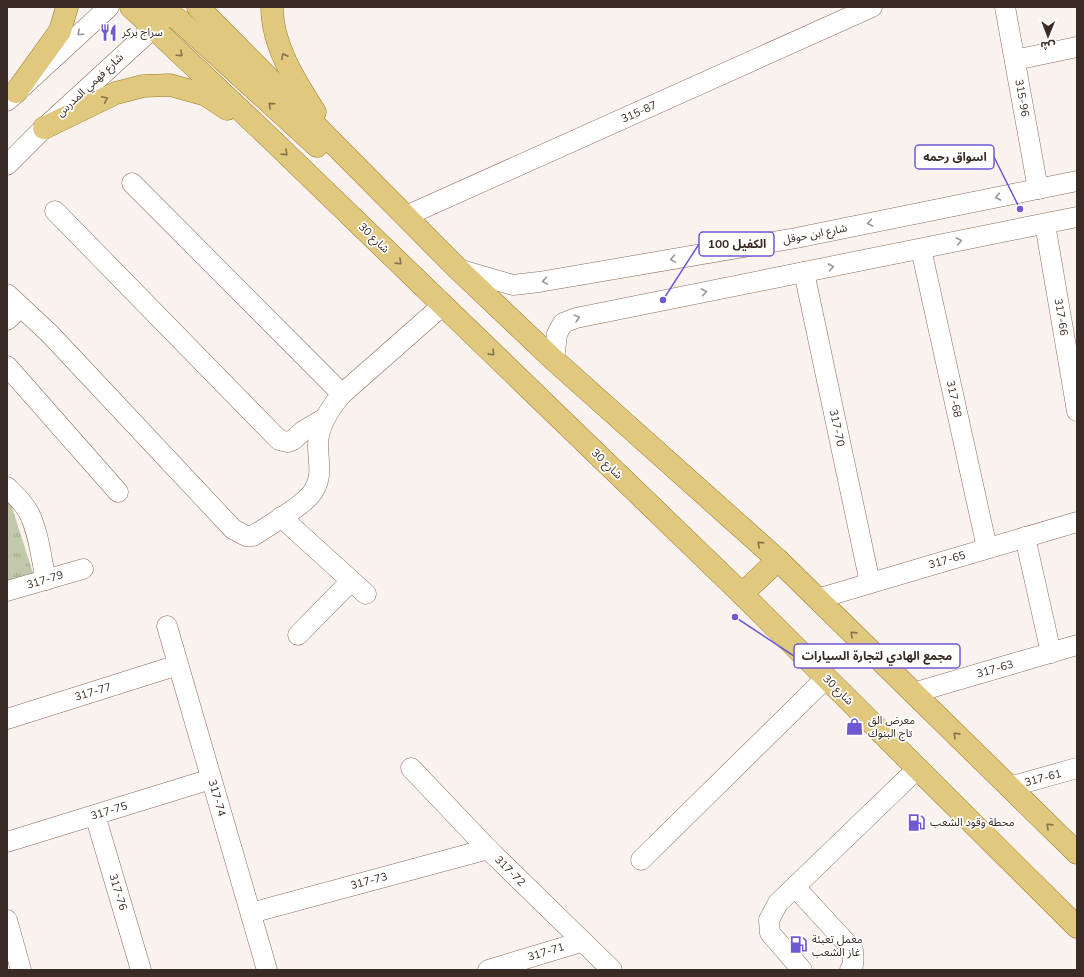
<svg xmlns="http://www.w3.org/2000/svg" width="1084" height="977" font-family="'Nunito Sans','Noto Sans Arabic',sans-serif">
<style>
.grass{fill:url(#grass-tufts)}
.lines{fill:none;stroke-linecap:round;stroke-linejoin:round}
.minor-casing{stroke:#8c6c59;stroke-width:21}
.major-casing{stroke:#987a26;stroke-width:23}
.minor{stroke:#fff;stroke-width:20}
.major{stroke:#e0c97e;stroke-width:22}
.oneway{stroke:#9c9591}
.oneway2{stroke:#84724c}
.labels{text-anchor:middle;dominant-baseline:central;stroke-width:3.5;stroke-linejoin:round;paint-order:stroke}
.poi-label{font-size:11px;fill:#392b23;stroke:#fff;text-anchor:start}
.street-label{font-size:11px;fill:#392b23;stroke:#fff}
.leader{fill:none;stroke:#6f58d2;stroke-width:1.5}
.callout-dot{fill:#6f58d2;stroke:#fff;stroke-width:1.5}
.callout{fill:#fff;stroke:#6f58d2;stroke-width:1.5}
.callout-label{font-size:12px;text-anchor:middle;font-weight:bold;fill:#392b23}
</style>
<defs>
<pattern id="grass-tufts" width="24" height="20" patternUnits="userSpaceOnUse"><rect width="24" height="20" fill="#c0caab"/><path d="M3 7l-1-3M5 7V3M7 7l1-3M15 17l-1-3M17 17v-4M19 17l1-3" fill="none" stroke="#9da48b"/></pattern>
</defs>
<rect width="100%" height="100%" fill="#faf2ee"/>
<polygon class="grass" points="8,495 33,573 7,581 7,496"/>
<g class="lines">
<defs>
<g id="minor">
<polyline points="1005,7 1038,189"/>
<polyline points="1015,60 1077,47"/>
<polyline points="7,101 109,7"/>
<polyline points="7,165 44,128 164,18"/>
<polyline points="132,183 342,394"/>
<polyline points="55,211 279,440 288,442 293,440 303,431 325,418"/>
<polyline points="406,216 872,7"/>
<polyline points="1045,224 1077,411"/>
<polyline points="921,249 987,548"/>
<polyline points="458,269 513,285 539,282 796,238 1077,181"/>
<polyline points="804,272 870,583"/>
<path d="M7 294 49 333 233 529 246 536H253C269 525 306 505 314 490 323 475 318 461 318 445 318 426 330 408 342 394L443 305"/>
<polyline points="7,320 21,307"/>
<polyline points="554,360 557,334 563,323 576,318 1077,217"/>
<polyline points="7,366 118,492"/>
<path d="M7 487C15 495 24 503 29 513 39 533 41 558 46 580"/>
<polyline points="281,517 366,594"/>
<polyline points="1025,537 1051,653"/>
<polyline points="7,591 83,569"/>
<polyline points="817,599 1077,522"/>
<polyline points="167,626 267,970"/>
<polyline points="298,635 351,581"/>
<polyline points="913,693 1077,645"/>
<polyline points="7,719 178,665"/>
<polyline points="411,768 488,849 612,970"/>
<polyline points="1009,787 1077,768"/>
<polyline points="95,815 141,970"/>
<polyline points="7,842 211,779"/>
<polyline points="641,860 826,678"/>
<polyline points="795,887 853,950 853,965 850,970"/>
<polyline points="251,913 488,849"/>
<polyline points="7,920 21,970"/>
<polyline points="488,970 581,942"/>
<polyline points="802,970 770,933 769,920 778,903 917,769"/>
</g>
<g id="major">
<polyline points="131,7 270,138 742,594 1077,927"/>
<polyline points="159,7 180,21 317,146"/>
<polyline points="198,7 458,269 554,360 778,560 1077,853"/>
<path d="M272 7C272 45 295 81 315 112"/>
<polyline points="16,92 60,31 67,7"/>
<polyline points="44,128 116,93 143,86 170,85 206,95 227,109"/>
<polyline points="742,594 778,560"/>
</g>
</defs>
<use href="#minor" class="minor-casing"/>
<use href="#major" class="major-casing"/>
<use href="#minor" class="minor"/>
<use href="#major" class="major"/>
</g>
<defs><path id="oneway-chevron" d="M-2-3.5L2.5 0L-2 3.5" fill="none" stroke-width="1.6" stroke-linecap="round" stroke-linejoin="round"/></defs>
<g class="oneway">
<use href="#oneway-chevron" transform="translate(80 33) rotate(138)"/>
<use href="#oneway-chevron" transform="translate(998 197) rotate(169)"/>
<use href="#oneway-chevron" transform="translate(870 223) rotate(169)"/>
<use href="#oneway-chevron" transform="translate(959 241) rotate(-11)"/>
<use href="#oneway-chevron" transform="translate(673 259) rotate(170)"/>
<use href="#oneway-chevron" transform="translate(831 267) rotate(-11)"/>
<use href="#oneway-chevron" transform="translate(545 281) rotate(170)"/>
<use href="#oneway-chevron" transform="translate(704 292) rotate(-11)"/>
<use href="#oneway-chevron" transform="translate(577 318) rotate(-15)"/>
</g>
<g class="oneway2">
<use href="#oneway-chevron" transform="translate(180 54) rotate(43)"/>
<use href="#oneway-chevron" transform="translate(284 56) rotate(-116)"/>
<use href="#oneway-chevron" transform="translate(105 99) rotate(-25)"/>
<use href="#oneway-chevron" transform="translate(271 105) rotate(-138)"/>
<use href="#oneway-chevron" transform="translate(285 153) rotate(44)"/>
<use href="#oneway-chevron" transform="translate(399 262) rotate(44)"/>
<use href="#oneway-chevron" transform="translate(492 353) rotate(44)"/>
<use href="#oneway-chevron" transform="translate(760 544) rotate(-138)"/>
<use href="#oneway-chevron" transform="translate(853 634) rotate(-136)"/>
<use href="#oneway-chevron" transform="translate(956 735) rotate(-136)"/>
<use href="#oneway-chevron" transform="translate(1049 826) rotate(-136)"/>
</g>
<defs>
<symbol id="restaurant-bare" viewBox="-9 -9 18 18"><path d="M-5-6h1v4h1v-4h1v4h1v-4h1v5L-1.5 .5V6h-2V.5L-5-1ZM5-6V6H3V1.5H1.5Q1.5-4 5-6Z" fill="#6f58d2" stroke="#fff" stroke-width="2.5" paint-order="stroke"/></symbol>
<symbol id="shop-bare" viewBox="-9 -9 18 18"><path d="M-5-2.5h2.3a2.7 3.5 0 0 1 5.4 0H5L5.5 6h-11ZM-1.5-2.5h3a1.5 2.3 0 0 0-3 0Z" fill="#6f58d2" stroke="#fff" stroke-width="2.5" paint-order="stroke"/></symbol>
<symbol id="fuel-bare" viewBox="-9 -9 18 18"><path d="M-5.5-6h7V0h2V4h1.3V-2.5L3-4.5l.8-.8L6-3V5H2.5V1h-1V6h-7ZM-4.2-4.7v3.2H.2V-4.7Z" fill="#6f58d2" stroke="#fff" stroke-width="2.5" paint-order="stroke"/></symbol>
</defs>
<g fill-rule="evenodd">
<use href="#restaurant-bare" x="96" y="20" width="25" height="25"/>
<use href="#shop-bare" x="842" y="714" width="25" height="25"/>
<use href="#fuel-bare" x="904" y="810" width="25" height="25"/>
<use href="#fuel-bare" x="786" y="932" width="25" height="25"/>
</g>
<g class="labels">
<g class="poi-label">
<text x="122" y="32">سراج بركر</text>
<text x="868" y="720">معرض الق<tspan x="868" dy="13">تاج البنوك</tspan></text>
<text x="930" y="822">محطة وقود الشعب</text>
<text x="812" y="939">معمل تعبئة<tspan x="812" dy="13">غاز الشعب</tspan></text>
</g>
<g class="street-label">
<text transform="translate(90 85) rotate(-43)">شارع فهمي المدرس</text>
<text transform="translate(1022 98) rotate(80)">315-96</text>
<text transform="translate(639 112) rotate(-24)">315-87</text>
<text transform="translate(815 234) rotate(-11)">شارع ابن حوقل</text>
<text transform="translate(374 238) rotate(44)">شارع 30</text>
<text transform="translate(1061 317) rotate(81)">317-66</text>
<text transform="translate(954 399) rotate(78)">317-68</text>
<text transform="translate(837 428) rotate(78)">317-70</text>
<text transform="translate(607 464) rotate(44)">شارع 30</text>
<text transform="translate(947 560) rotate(-16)">317-65</text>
<text transform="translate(45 580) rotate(-17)">317-79</text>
<text transform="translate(995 669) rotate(-16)">317-63</text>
<text transform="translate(838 690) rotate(45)">شارع 30</text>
<text transform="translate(93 692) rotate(-17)">317-77</text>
<text transform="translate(1043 778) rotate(-15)">317-61</text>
<text transform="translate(217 798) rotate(74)">317-74</text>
<text transform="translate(109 811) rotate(-17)">317-75</text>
<text transform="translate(510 871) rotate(45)">317-72</text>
<text transform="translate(369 881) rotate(-15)">317-73</text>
<text transform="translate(118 892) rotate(73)">317-76</text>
<text transform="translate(546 952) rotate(-17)">317-71</text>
</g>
</g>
<path class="leader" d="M1020 209L994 157M663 300L699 244M735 617L794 656"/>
<g class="callout-dot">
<circle cx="1020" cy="209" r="4"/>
<circle cx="663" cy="300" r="4"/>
<circle cx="735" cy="617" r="4"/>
</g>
<g class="callout">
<rect x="915" y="145" width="79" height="24" rx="4"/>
<rect x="699" y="232" width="75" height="24" rx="4"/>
<rect x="794" y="644" width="166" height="24" rx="4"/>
</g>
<g class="callout-label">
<text x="955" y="161">اسواق رحمه</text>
<text x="737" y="248">الكفيل 100</text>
<text x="877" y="660">مجمع الهادي لتجارة السيارات</text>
</g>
<rect width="1084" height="977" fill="none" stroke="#392b23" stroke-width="16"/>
<g transform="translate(1048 36) rotate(181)" stroke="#ffffff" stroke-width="3" paint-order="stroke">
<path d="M0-3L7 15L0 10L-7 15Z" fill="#392b23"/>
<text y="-6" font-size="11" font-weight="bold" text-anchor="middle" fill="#392b23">ش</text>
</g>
</svg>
